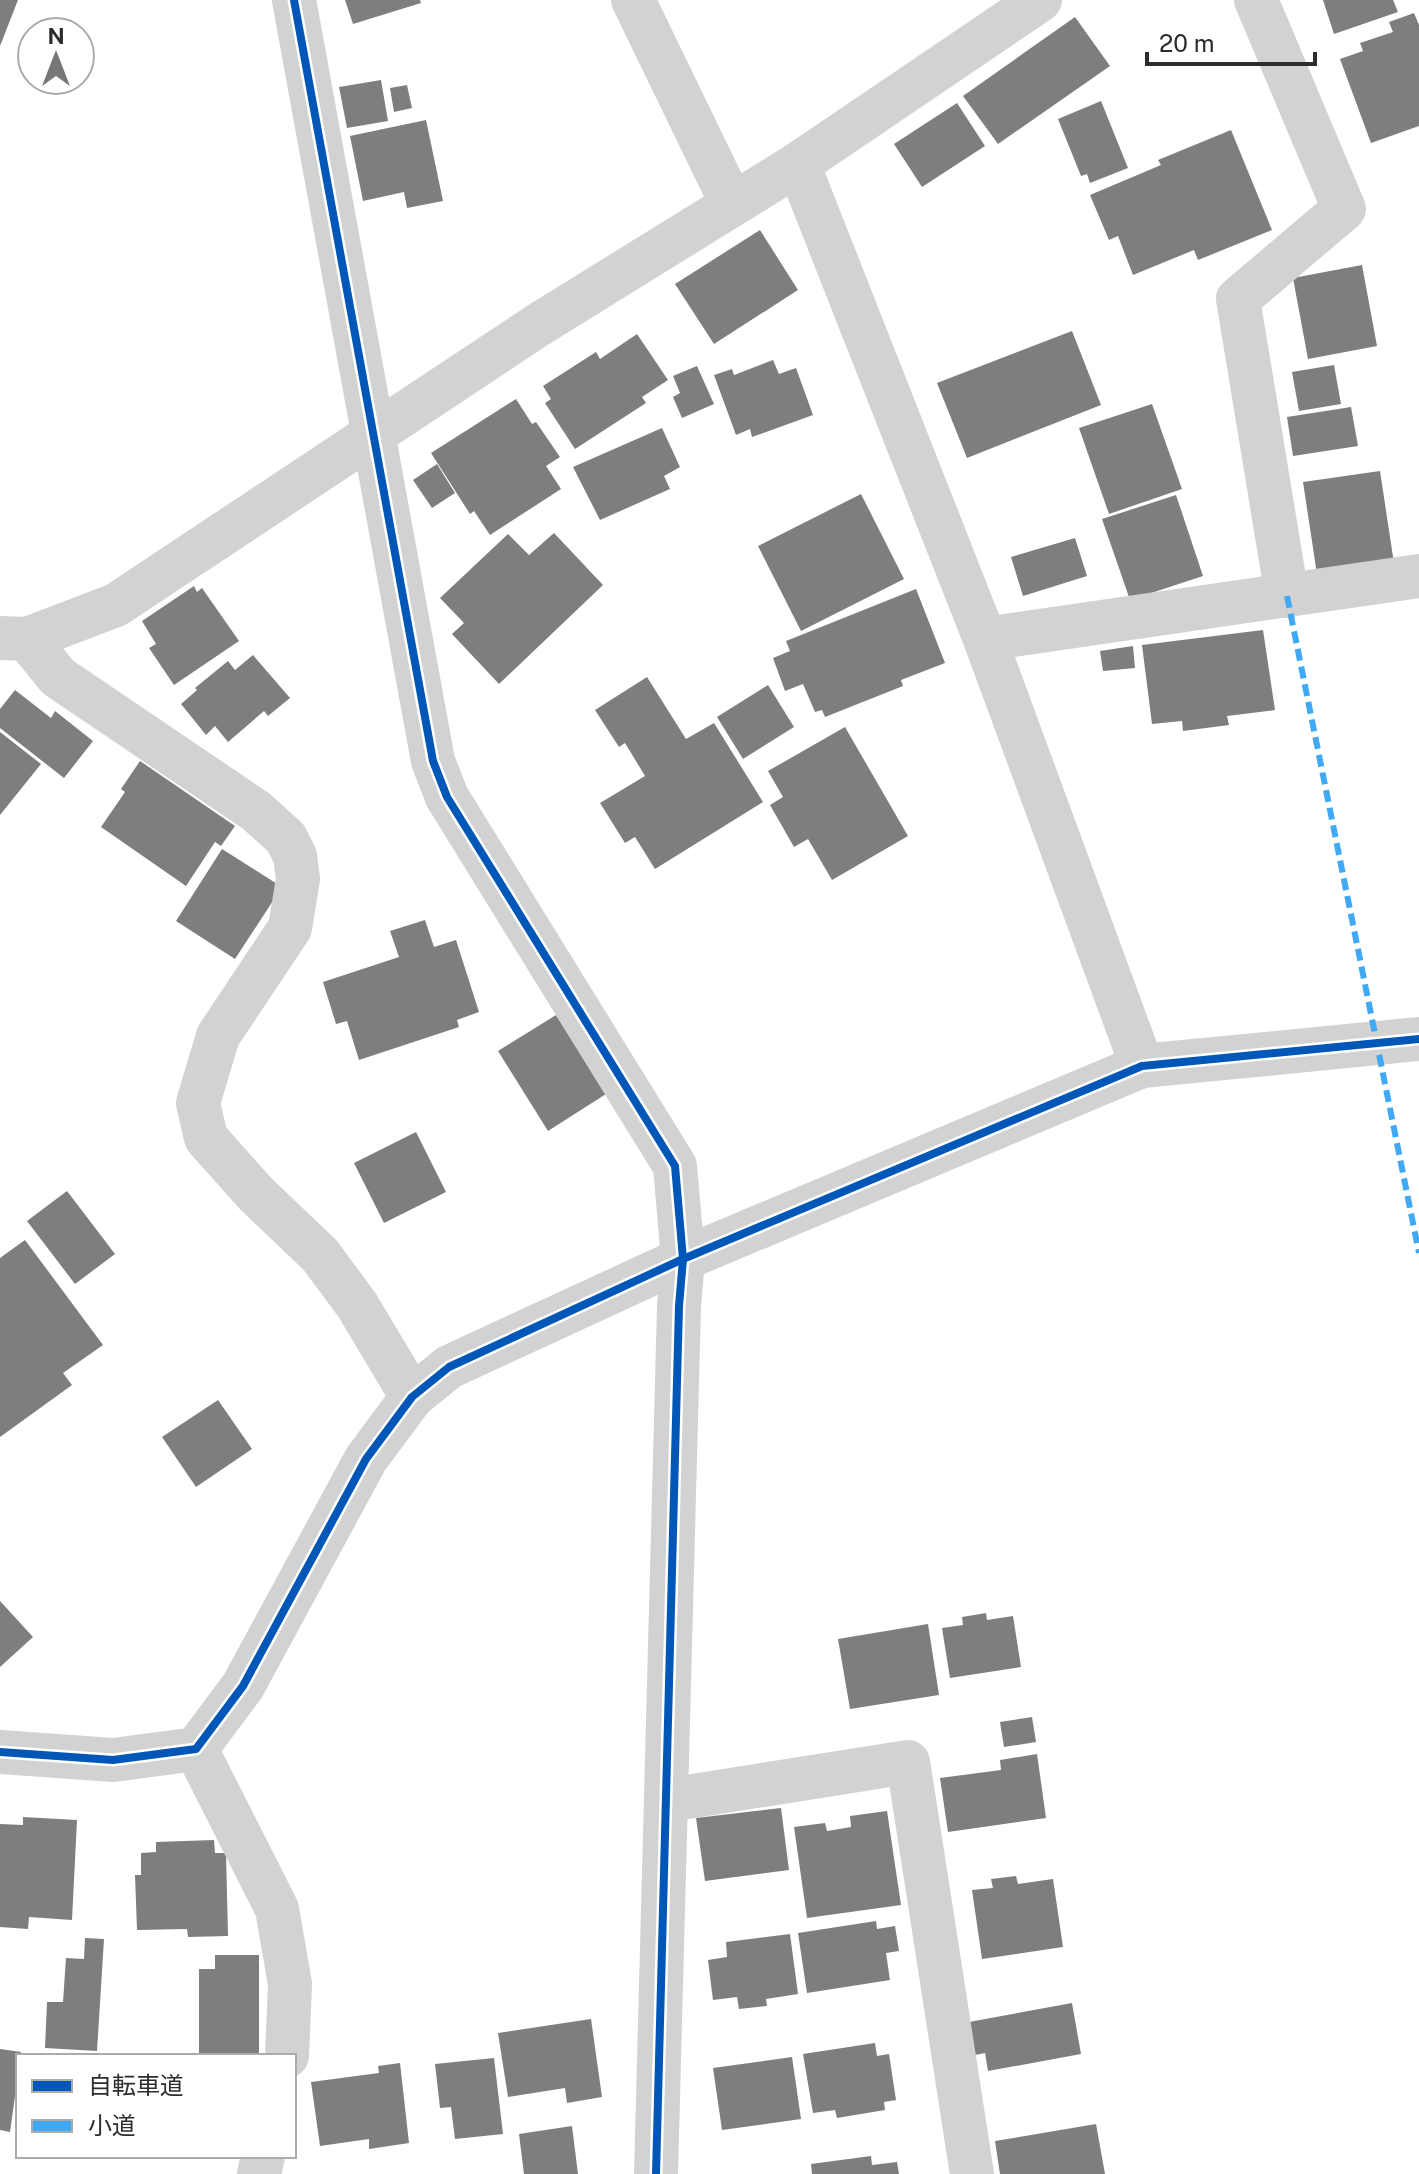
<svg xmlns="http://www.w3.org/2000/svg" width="1419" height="2174" font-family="'Public Sans','Noto Sans JP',sans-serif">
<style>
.building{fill:#7e7e7e}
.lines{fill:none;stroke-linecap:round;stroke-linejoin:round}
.minor{stroke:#d2d2d2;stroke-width:44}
.quiet{stroke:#3fa9f5;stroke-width:6;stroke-dasharray:12 6;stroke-linecap:butt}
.cycleway-casing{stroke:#fff;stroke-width:13}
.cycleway{stroke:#0057b8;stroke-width:8}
</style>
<rect width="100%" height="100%" fill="#fff"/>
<g class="building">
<polygon points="0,0 18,0 0,46"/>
<polygon points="345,0 420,0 421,3 353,24"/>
<polygon points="1323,0 1393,0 1398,12 1334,34"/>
<polygon points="1414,13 1419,25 1419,126 1371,143 1340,59 1363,51 1360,43 1393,32 1389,22"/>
<polygon points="1075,17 1110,66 998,144 963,96"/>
<polygon points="381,80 388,121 347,128 339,87"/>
<polygon points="407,85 412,108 394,112 390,88"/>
<polygon points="1101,101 1128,168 1090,183 1087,174 1081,176 1058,119"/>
<polygon points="957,103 985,146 922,187 894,144"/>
<polygon points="426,120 443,201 407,208 404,192 363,201 350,136"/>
<polygon points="1231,130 1272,230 1198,260 1194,250 1133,275 1118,236 1109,240 1090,195 1161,165 1158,160"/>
<polygon points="760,230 798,290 714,344 675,284"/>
<polygon points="1362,265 1377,346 1308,359 1293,278"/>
<polygon points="1072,331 1101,405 967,458 937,383"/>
<polygon points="637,334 668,380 642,397 646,403 575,449 545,403 551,399 543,386 596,352 600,359"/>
<polygon points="773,360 779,374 796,368 813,415 752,437 750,429 736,435 714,375 732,369 734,375"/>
<polygon points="1334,365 1341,404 1299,411 1292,372"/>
<polygon points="697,366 714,404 682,418 673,397 680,393 673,376"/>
<polygon points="516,399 532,424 536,422 560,457 546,466 561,489 490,535 474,511 470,514 431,453"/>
<polygon points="1152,404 1182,489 1109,514 1079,428"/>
<polygon points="1351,407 1358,446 1293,456 1287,417"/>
<polygon points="662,428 680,467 664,476 670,489 600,520 573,467"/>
<polygon points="437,464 455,493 432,508 413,480"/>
<polygon points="1380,471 1395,570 1318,581 1303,482"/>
<polygon points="861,494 904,579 801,631 758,546"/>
<polygon points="1176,495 1203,576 1130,600 1102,519"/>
<polygon points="554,533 603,585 499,684 452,634 464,623 440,598 508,534 529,555"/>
<polygon points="1075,538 1087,576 1023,596 1011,557"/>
<polygon points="194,586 197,592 202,588 239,641 174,685 149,648 156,644 142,621"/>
<polygon points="916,589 945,663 901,680 903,686 825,717 822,710 815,712 803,684 785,691 773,658 790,651 786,641"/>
<polygon points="1263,630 1275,710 1227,716 1229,725 1183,731 1182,721 1152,724 1142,645"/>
<polygon points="1133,646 1135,668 1103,671 1100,651"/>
<polygon points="253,655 290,698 268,716 264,711 228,742 215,726 206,735 181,704 197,690 195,688 228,661 235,670"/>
<polygon points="647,677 686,739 714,723 763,802 655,869 635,837 625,843 600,803 645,776 625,743 619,747 595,710"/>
<polygon points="768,685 794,727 743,759 717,717"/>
<polygon points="15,690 51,718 55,711 93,741 64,778 0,728 0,709"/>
<polygon points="845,727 908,836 832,880 808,839 794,847 770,805 783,797 768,771"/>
<polygon points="0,732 41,764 0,815"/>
<polygon points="140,761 235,826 221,846 215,842 186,886 101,827 125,792 121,789"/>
<polygon points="222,849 282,887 235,959 176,921"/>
<polygon points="425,920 434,947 456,940 479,1012 457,1020 459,1027 359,1060 347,1021 336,1024 323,982 399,957 390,931"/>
<polygon points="556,1015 606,1094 548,1131 498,1051"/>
<polygon points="416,1132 446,1192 384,1223 354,1163"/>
<polygon points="67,1191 115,1254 75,1284 27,1221"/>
<polygon points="25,1240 103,1345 63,1373 72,1385 0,1437 0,1258"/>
<polygon points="218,1400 252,1449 196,1487 162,1437"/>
<polygon points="0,1601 33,1637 0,1667"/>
<polygon points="986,1613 987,1620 1013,1616 1021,1667 950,1678 942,1628 963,1625 962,1617"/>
<polygon points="928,1624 939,1695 850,1709 838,1639"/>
<polygon points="1032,1717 1036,1742 1004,1747 1000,1722"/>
<polygon points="1037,1754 1046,1818 948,1832 940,1778 1001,1770 1000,1760"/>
<polygon points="781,1808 789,1870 705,1881 696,1818"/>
<polygon points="887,1811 901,1905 807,1918 794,1827 825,1823 827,1831 851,1827 850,1816"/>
<polygon points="23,1817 77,1820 72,1920 29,1917 28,1929 0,1927 0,1824 23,1825"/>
<polygon points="214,1840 215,1853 226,1853 228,1936 188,1937 187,1929 137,1930 135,1875 141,1875 141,1853 156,1852 156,1842"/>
<polygon points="1016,1876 1018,1884 1053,1879 1063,1947 982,1959 972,1890 993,1888 991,1879"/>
<polygon points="876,1921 877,1929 895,1926 899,1951 886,1953 890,1980 807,1993 798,1933"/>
<polygon points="790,1934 798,1994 766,1999 767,2006 739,2009 737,1997 713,2000 708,1960 727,1957 726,1942"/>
<polygon points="85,1938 104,1939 97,2051 45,2048 47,2002 63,2002 66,1958 84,1959"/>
<polygon points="215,1955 259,1955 259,2056 199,2056 199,1969 215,1969"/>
<polygon points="1072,2003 1081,2054 988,2071 985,2053 975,2055 969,2022"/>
<polygon points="591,2019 602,2097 567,2103 565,2088 508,2097 498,2033"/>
<polygon points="875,2043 877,2056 889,2054 896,2100 884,2102 885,2110 837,2118 835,2110 813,2113 803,2054"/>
<polygon points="0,2049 21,2052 21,2056 18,2056 18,2075 10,2132 0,2130"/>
<polygon points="792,2057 801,2119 722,2130 713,2068"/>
<polygon points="494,2058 503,2134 455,2139 451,2107 440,2108 435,2064"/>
<polygon points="400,2063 409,2143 369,2149 369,2139 320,2146 311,2082 379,2073 378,2066"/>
<polygon points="1096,2124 1105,2174 1000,2174 995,2141"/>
<polygon points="572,2126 578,2174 524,2174 519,2134"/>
<polygon points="871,2156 872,2165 897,2162 899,2174 812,2174 811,2164"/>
</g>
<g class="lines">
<g class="minor">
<polyline points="294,0 433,761 447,797 675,1166 683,1259 679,1306 656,2174"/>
<polyline points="633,0 732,204"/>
<polyline points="1256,0 1344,209 1238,299 1287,596"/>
<polyline points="798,164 985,639 1142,1066"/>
<polyline points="0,638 27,639 116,605 538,325 798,164 1040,0"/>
<polyline points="27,639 58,677 256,811 286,838 295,856 298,879 290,928 218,1036 198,1103 206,1138 256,1194 320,1255 357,1305 412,1397"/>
<polyline points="985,639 1419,576"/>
<polyline points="196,1749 277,1909 290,1984 287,2056"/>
<polyline points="0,1752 113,1760 196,1749 243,1686 366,1459 412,1397 449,1367 683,1259 1142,1066 1419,1039"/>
<polyline points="668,1800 908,1762 972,2174"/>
<polyline points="259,2174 263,2156"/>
</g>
<polyline class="quiet" points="1287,596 1419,1253"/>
<defs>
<g id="cycleway">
<polyline points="294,0 433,761 447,797 675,1166 683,1259 679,1306 656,2174"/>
<polyline points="0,1752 113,1760 196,1749 243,1686 366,1459 412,1397 449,1367 683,1259 1142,1066 1419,1039"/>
</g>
</defs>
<use href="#cycleway" class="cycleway-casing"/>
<use href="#cycleway" class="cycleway"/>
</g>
<rect x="16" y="2054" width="280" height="104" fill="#ffffff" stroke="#ababab" stroke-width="2"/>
<rect x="32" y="2080" width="40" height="12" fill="#0057b8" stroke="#ababab" stroke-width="2"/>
<text x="88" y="2094" font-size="24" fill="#2d2d2d">自転車道</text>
<rect x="32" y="2120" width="40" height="12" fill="#3fa9f5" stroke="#ababab" stroke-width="2"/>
<text x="88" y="2134" font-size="24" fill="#2d2d2d">小道</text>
<g transform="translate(56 56)"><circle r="38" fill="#ffffff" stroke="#ababab" stroke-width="2"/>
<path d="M0-6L14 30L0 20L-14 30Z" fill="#767676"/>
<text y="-12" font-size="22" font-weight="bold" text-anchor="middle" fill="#2d2d2d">N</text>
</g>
<path d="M1147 52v12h168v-12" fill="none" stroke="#2d2d2d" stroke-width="4"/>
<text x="1159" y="52" font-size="24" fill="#2d2d2d" stroke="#ffffff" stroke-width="6" paint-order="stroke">20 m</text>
</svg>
